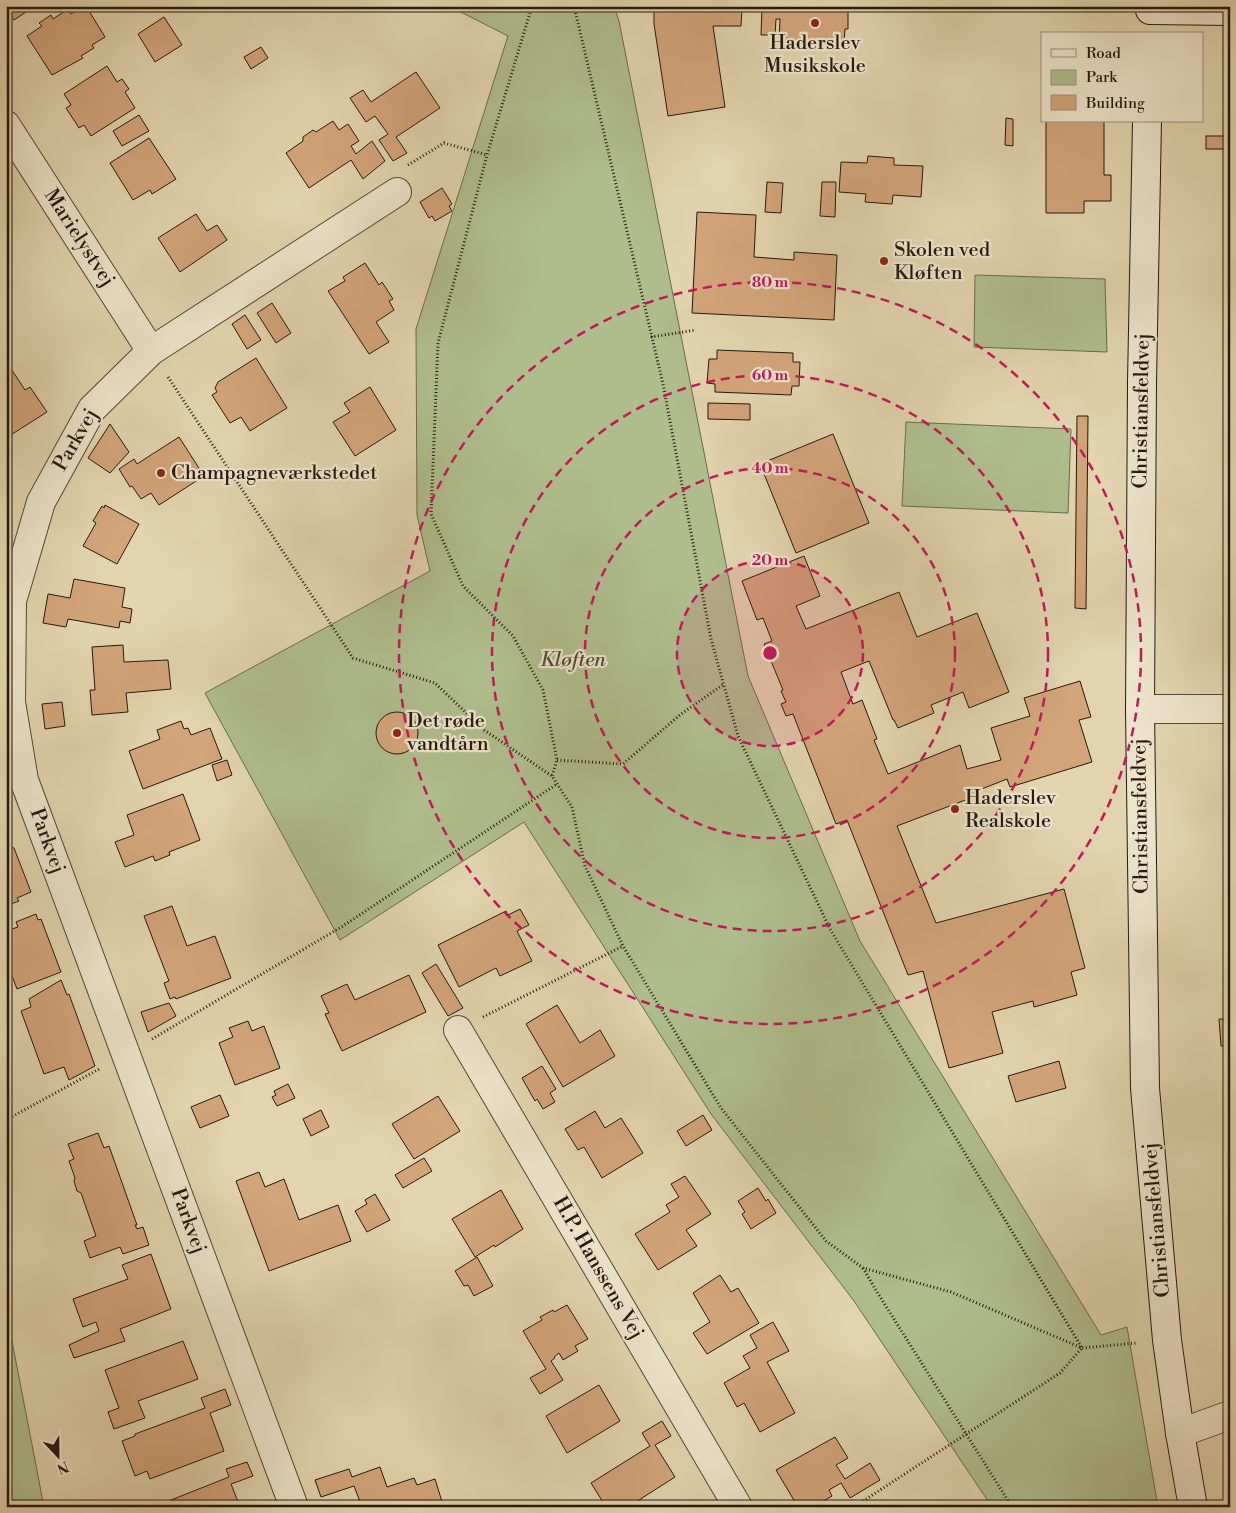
<svg xmlns="http://www.w3.org/2000/svg" width="1236" height="1513" font-family="'Libre Bodoni',serif">
<style>
.green{fill:#afbd8d;stroke:#6a6b4e}
.building{fill:#d2a47a;stroke:#251910}
.lines{fill:none;stroke-linecap:round;stroke-linejoin:round}
.street-casing{stroke:#544838;stroke-width:30}
.secondary-casing{stroke:#251910;stroke-width:30}
.path{stroke:#251910;stroke-width:3;stroke-dasharray:1 2.5;stroke-linecap:butt}
.street{stroke:#ece3ca;stroke-width:28}
.secondary{stroke:#ece3ca;stroke-width:28}
.ring{fill:none;stroke:#c2185b;stroke-width:2.5;stroke-dasharray:9 6}
.poi-dot{fill:#8f2418;stroke:#ece3ca;stroke-width:2}
.labels{text-anchor:middle;dominant-baseline:central;stroke-width:4.5;stroke-linejoin:round;paint-order:stroke}
.poi-label{font-size:20px;fill:#251910;stroke:#ece3ca;text-anchor:start}
.street-label{font-size:20px;fill:#251910;stroke:#ece3ca}
.park-label{font-size:20px;font-style:italic;fill:#4e4a36;stroke:#ece3ca}
.centre{fill:#c2185b;stroke:#ece3ca;stroke-width:2.5}
.ring-label{font-size:15px;text-anchor:middle;font-weight:bold;fill:#c2185b;stroke:#ece3ca;stroke-width:4.5;stroke-linejoin:round;paint-order:stroke}
</style>
<rect width="100%" height="100%" fill="#e1d4ae"/>
<filter id="stains"><feTurbulence type="fractalNoise" baseFrequency=".004" numOctaves="4"/><feColorMatrix values="0 0 0 0 .2 0 0 0 0 .09 0 0 0 0 .02 0 0 0 .5 -.17"/></filter>
<radialGradient id="worn" r=".72"><stop offset=".6" stop-color="#630" stop-opacity="0"/><stop offset="1" stop-color="#630" stop-opacity=".3"/></radialGradient>
<g class="green">
<polygon points="449,6 614,6 619,21 748,676 860,941 1101,1335 1127,1327 1158,1507 992,1507 854,1301 711,1114 524,822 340,940 205,693 430,571 417,515 416,329 508,36"/>
<polygon points="975,275 1105,279 1107,352 974,347"/>
<polygon points="906,422 1071,429 1068,513 902,506"/>
<polygon points="6,1310 44,1507 6,1507"/>
</g>
<g class="building">
<polygon points="6,6 35,6 14,20"/>
<polygon points="83,6 86,6 105,37 92,45 94,48 81,56 83,58 52,75 27,36 42,26 39,23 51,15 53,19 68,9 71,14"/>
<polygon points="654,6 848,6 848,29 845,29 844,42 779,42 780,19 776,19 775,35 761,35 762,8 742,8 741,26 713,26 725,107 668,116 654,24"/>
<polygon points="164,17 182,45 155,62 138,34"/>
<polygon points="261,47 268,58 251,69 244,57"/>
<polygon points="107,66 117,82 122,79 129,89 125,92 135,108 91,136 84,125 79,128 66,108 71,105 64,94"/>
<polygon points="416,72 440,108 396,137 407,153 393,161 379,140 388,134 375,116 366,122 350,98 363,90 371,102"/>
<polygon points="139,115 149,131 122,146 113,131"/>
<polygon points="1006,118 1013,119 1013,146 1005,145"/>
<polygon points="333,121 339,130 348,124 359,141 351,146 356,154 372,141 385,161 363,179 351,160 309,188 286,153 303,141 303,137 313,130 316,132"/>
<polygon points="1046,121 1104,121 1104,175 1111,175 1111,201 1084,201 1084,213 1046,213"/>
<rect x="1206" y="136" width="21" height="13"/>
<polygon points="149,138 176,179 152,194 150,190 133,200 110,163"/>
<polygon points="868,156 894,158 894,165 923,166 921,197 893,195 892,204 865,202 866,194 839,192 841,162 867,163"/>
<polygon points="767,182 783,183 781,213 765,212"/>
<polygon points="822,182 836,182 835,217 820,216"/>
<polygon points="442,188 452,204 449,206 452,211 435,221 432,216 429,218 420,202"/>
<polygon points="697,212 756,215 754,257 794,260 794,252 837,255 834,320 692,313"/>
<polygon points="196,214 207,231 217,225 227,240 180,272 158,238"/>
<polygon points="365,263 379,285 382,282 393,299 389,301 394,310 376,322 389,342 369,354 328,291 345,281 343,277"/>
<polygon points="272,303 291,333 276,343 257,313"/>
<polygon points="245,315 261,340 247,349 232,324"/>
<polygon points="717,350 793,353 793,362 800,362 799,386 792,386 791,395 715,392 715,384 707,383 709,359 717,359"/>
<polygon points="256,358 287,408 250,431 241,417 230,423 212,395 217,392 215,388 218,382"/>
<polygon points="6,361 25,390 30,387 47,412 6,438"/>
<polygon points="370,387 396,430 355,456 333,422 350,412 344,403"/>
<polygon points="708,403 750,404 750,420 708,419"/>
<polygon points="1077,416 1088,416 1086,609 1075,608"/>
<polygon points="110,424 129,452 110,473 88,458"/>
<polygon points="833,434 869,523 796,553 760,464"/>
<polygon points="179,437 204,476 159,505 151,493 141,499 132,486 130,487 119,469 134,459 137,464"/>
<polygon points="105,505 139,524 117,564 83,546 96,523 93,521 102,506 104,508"/>
<polygon points="804,556 820,596 796,606 806,629 899,592 917,637 977,613 1009,692 969,708 963,692 931,705 934,713 898,728 894,720 893,720 869,661 841,672 853,704 862,700 877,739 874,740 888,774 960,745 967,769 1001,760 991,728 1030,716 1024,698 1080,681 1091,717 1079,720 1092,762 1010,787 1007,779 974,792 976,796 897,826 936,923 1064,889 1085,968 1071,972 1077,995 1034,1007 1033,1001 992,1012 1003,1053 949,1068 923,971 908,975 847,820 836,824 793,714 786,716 781,704 786,702 781,691 783,690 764,644 772,641 763,618 757,620 742,581"/>
<polygon points="74,579 125,588 122,607 132,609 130,623 120,621 119,628 68,619 66,627 43,623 48,594 70,598"/>
<polygon points="123,645 124,662 168,660 171,689 126,693 128,712 92,715 90,690 95,690 92,647"/>
<polygon points="62,702 65,726 45,729 42,704"/>
<circle cx="397" cy="733" r="21"/>
<polygon points="181,721 184,729 188,728 191,735 210,728 222,759 143,789 129,751 160,739 157,730"/>
<polygon points="227,760 232,775 217,781 212,765"/>
<polygon points="183,794 200,840 169,852 170,855 155,861 153,856 125,867 115,842 134,835 127,815"/>
<polygon points="6,843 14,848 31,892 17,898 19,901 6,906"/>
<polygon points="172,906 187,946 215,936 231,978 176,999 175,997 170,999 164,983 169,981 144,916"/>
<polygon points="520,909 529,925 517,931 532,961 500,976 496,968 459,987 438,945 506,911 508,915"/>
<polygon points="36,914 38,920 41,919 61,972 17,989 11,973 8,974 6,970 6,931 18,927 16,922"/>
<polygon points="436,964 463,1008 448,1016 422,973"/>
<polygon points="409,975 426,1012 342,1051 325,1014 329,1013 321,996 347,984 355,1000"/>
<polygon points="61,980 67,995 69,994 95,1066 69,1080 64,1067 44,1074 21,1011 31,1007 29,999"/>
<polygon points="169,1003 176,1016 148,1032 141,1012"/>
<polygon points="557,1005 580,1043 600,1030 615,1056 563,1087 526,1024"/>
<polygon points="1219,1019 1230,1019 1230,1046 1221,1046"/>
<polygon points="248,1021 252,1031 264,1026 280,1068 235,1085 219,1043 233,1037 229,1028"/>
<polygon points="1059,1061 1066,1088 1016,1102 1008,1076"/>
<polygon points="542,1066 556,1089 550,1093 555,1102 543,1109 537,1099 535,1101 522,1078"/>
<polygon points="288,1084 295,1098 277,1106 272,1097 276,1095 274,1091"/>
<polygon points="220,1095 229,1116 200,1128 191,1107"/>
<polygon points="438,1096 460,1131 414,1159 392,1124"/>
<polygon points="321,1110 329,1127 311,1136 303,1119"/>
<polygon points="595,1111 605,1128 621,1118 643,1153 602,1178 584,1147 578,1150 565,1129"/>
<polygon points="703,1115 712,1130 686,1146 677,1131"/>
<polygon points="98,1133 104,1148 109,1146 137,1225 135,1225 137,1229 143,1227 149,1245 123,1254 120,1247 90,1258 84,1241 96,1236 81,1193 77,1191 74,1181 75,1178 69,1161 74,1159 68,1144"/>
<polygon points="424,1158 432,1171 403,1188 395,1175"/>
<polygon points="259,1172 265,1187 284,1179 299,1220 338,1205 351,1241 269,1271 236,1181"/>
<polygon points="685,1176 711,1214 686,1230 697,1246 658,1270 635,1234 670,1212 666,1205 679,1197 671,1184"/>
<polygon points="758,1188 766,1201 768,1199 776,1213 751,1229 742,1214 745,1212 738,1201"/>
<polygon points="501,1190 523,1229 495,1247 494,1245 475,1257 452,1219"/>
<polygon points="375,1194 390,1220 367,1232 355,1211 367,1204 365,1200"/>
<polygon points="151,1254 171,1309 120,1329 125,1341 74,1358 69,1345 99,1331 96,1322 83,1327 73,1299 128,1279 122,1265"/>
<polygon points="477,1257 493,1286 474,1296 468,1285 464,1286 455,1271"/>
<polygon points="720,1275 731,1292 738,1288 759,1323 707,1354 693,1333 710,1322 693,1293"/>
<polygon points="567,1305 588,1339 575,1346 578,1351 563,1360 559,1353 554,1357 555,1358 551,1361 563,1380 540,1394 530,1378 546,1369 523,1331 542,1320 540,1317 553,1310 554,1312"/>
<polygon points="773,1322 789,1351 767,1362 795,1413 760,1432 744,1403 737,1407 724,1383 750,1368 743,1356 757,1348 750,1335"/>
<polygon points="183,1341 198,1379 138,1401 145,1418 114,1429 108,1412 119,1408 105,1370"/>
<polygon points="599,1385 620,1421 567,1453 546,1416"/>
<polygon points="225,1389 231,1405 210,1413 224,1451 150,1479 147,1471 135,1476 122,1441 135,1436 135,1434 205,1408 201,1398"/>
<polygon points="662,1421 671,1436 655,1445 675,1477 628,1507 606,1507 591,1483 650,1446 642,1433"/>
<polygon points="835,1437 848,1458 836,1465 845,1479 870,1463 880,1480 850,1498 841,1483 829,1490 832,1496 813,1507 810,1503 802,1507 798,1507 776,1470"/>
<polygon points="247,1462 253,1476 231,1484 240,1507 174,1507 171,1500 229,1477 226,1469"/>
<polygon points="380,1467 387,1487 414,1478 417,1485 435,1479 443,1505 437,1507 362,1507 354,1486 321,1497 315,1480 349,1469 352,1477"/>
</g>
<g class="lines">
<defs>
<g id="street">
<polyline points="6,125 151,351"/>
<polyline points="1140,709 1230,709"/>
<polyline points="458,1030 738,1507"/>
<polyline points="1180,1433 1230,1415"/>
<polyline points="294,1507 24,780 11,702 12,601 41,502 92,409 151,351 397,192"/>
</g>
<g id="secondary">
<polyline points="1150,10 1230,11"/>
<polyline points="1147,121 1142,383 1140,709 1145,1088 1167,1340 1180,1433 1193,1507"/>
</g>
</defs>
<use href="#street" class="street-casing"/>
<use href="#secondary" class="secondary-casing"/>
<g class="path">
<polyline points="532,6 487,155 438,343 431,514 463,586 513,636 543,690 557,760 552,776"/>
<polyline points="574,6 663,384 711,639 738,736 830,929 1082,1348 1060,1373 854,1507"/>
<polyline points="408,165 444,143 487,155"/>
<polyline points="651,337 696,330"/>
<polyline points="168,377 353,658 435,683 484,730 552,776 572,807 585,866 623,946 721,1108 826,1241 863,1268 951,1292 1082,1348 1137,1343"/>
<polyline points="557,760 623,764 681,714 724,684"/>
<polyline points="483,1017 623,946"/>
<polyline points="152,1039 343,926 557,784"/>
<polyline points="6,1120 101,1068"/>
<polyline points="863,1268 877,1292 1012,1507"/>
</g>
<use href="#street" class="street"/>
<use href="#secondary" class="secondary"/>
</g>
<circle cx="770" cy="653" r="93" fill="#c2185b" fill-opacity=".12"/>
<g class="ring">
<circle cx="770" cy="653" r="93"/>
<circle cx="770" cy="653" r="185"/>
<circle cx="770" cy="653" r="278"/>
<circle cx="770" cy="653" r="371"/>
</g>
<g class="poi-dot">
<circle cx="815" cy="23" r="5"/>
<circle cx="884" cy="261" r="5"/>
<circle cx="161" cy="473" r="5"/>
<circle cx="397" cy="733" r="5"/>
<circle cx="955" cy="809" r="5"/>
</g>
<g class="labels">
<g class="poi-label">
<text x="815" y="43" text-anchor="middle">Haderslev<tspan x="815" dy="23">Musikskole</tspan></text>
<text x="894" y="250">Skolen ved<tspan x="894" dy="23">Kløften</tspan></text>
<text x="171" y="473">Champagneværkstedet</text>
<text x="407" y="721">Det røde<tspan x="407" dy="23">vandtårn</tspan></text>
<text x="965" y="798">Haderslev<tspan x="965" dy="23">Realskole</tspan></text>
</g>
<g class="street-label">
<text transform="translate(79 238) rotate(57)">Marielystvej</text>
<text transform="translate(1142 411) rotate(-89)">Christiansfeldvej</text>
<text transform="translate(76 440) rotate(-60)">Parkvej</text>
<text transform="translate(1141 816) rotate(-91)">Christiansfeldvej</text>
<text transform="translate(47 841) rotate(70)">Parkvej</text>
<text transform="translate(1157 1220) rotate(-95)">Christiansfeldvej</text>
<text transform="translate(188 1221) rotate(70)">Parkvej</text>
<text transform="translate(598 1268) rotate(60)">H.P. Hanssens Vej</text>
</g>
<g class="park-label">
<text x="573" y="660">Kløften</text>
</g>
</g>
<circle cx="770" cy="653" r="8" class="centre"/>
<g class="ring-label">
<text x="770" y="287">80 m</text>
<text x="770" y="380">60 m</text>
<text x="770" y="473">40 m</text>
<text x="770" y="565">20 m</text>
</g>
<rect width="1236" height="1513" fill="none" stroke="#e1d4ae" stroke-width="25"/>
<rect x="8" y="8" width="1221" height="1498" fill="none" stroke="#251910" stroke-width="2.5"/>
<rect x="12" y="12" width="1211" height="1488" fill="none" stroke="#251910"/>
<rect x="1041" y="32" width="162" height="90" fill="#ece3ca" stroke="#9c9280"/>
<rect x="1051" y="49" width="25" height="8" fill="#ece3ca" stroke="#9c9280"/>
<text x="1086" y="58" font-size="15" fill="#251910">Road</text>
<rect x="1051" y="70" width="25" height="15" fill="#afbd8d" stroke="#9c9280"/>
<text x="1086" y="82" font-size="15" fill="#251910">Park</text>
<rect x="1051" y="95" width="25" height="15" fill="#d2a47a" stroke="#9c9280"/>
<text x="1086" y="108" font-size="15" fill="#251910">Building</text>
<g transform="translate(58 1456) rotate(158)" stroke="#ece3ca" stroke-width="4" paint-order="stroke">
<path d="M0-4L9 19L0 12L-9 19Z" fill="#251910"/>
<text y="-8" font-size="14" font-weight="bold" text-anchor="middle" fill="#251910">N</text>
</g>
<rect width="100%" height="100%" filter="url(#stains)"/>
<rect width="100%" height="100%" fill="url(#worn)"/>
</svg>
